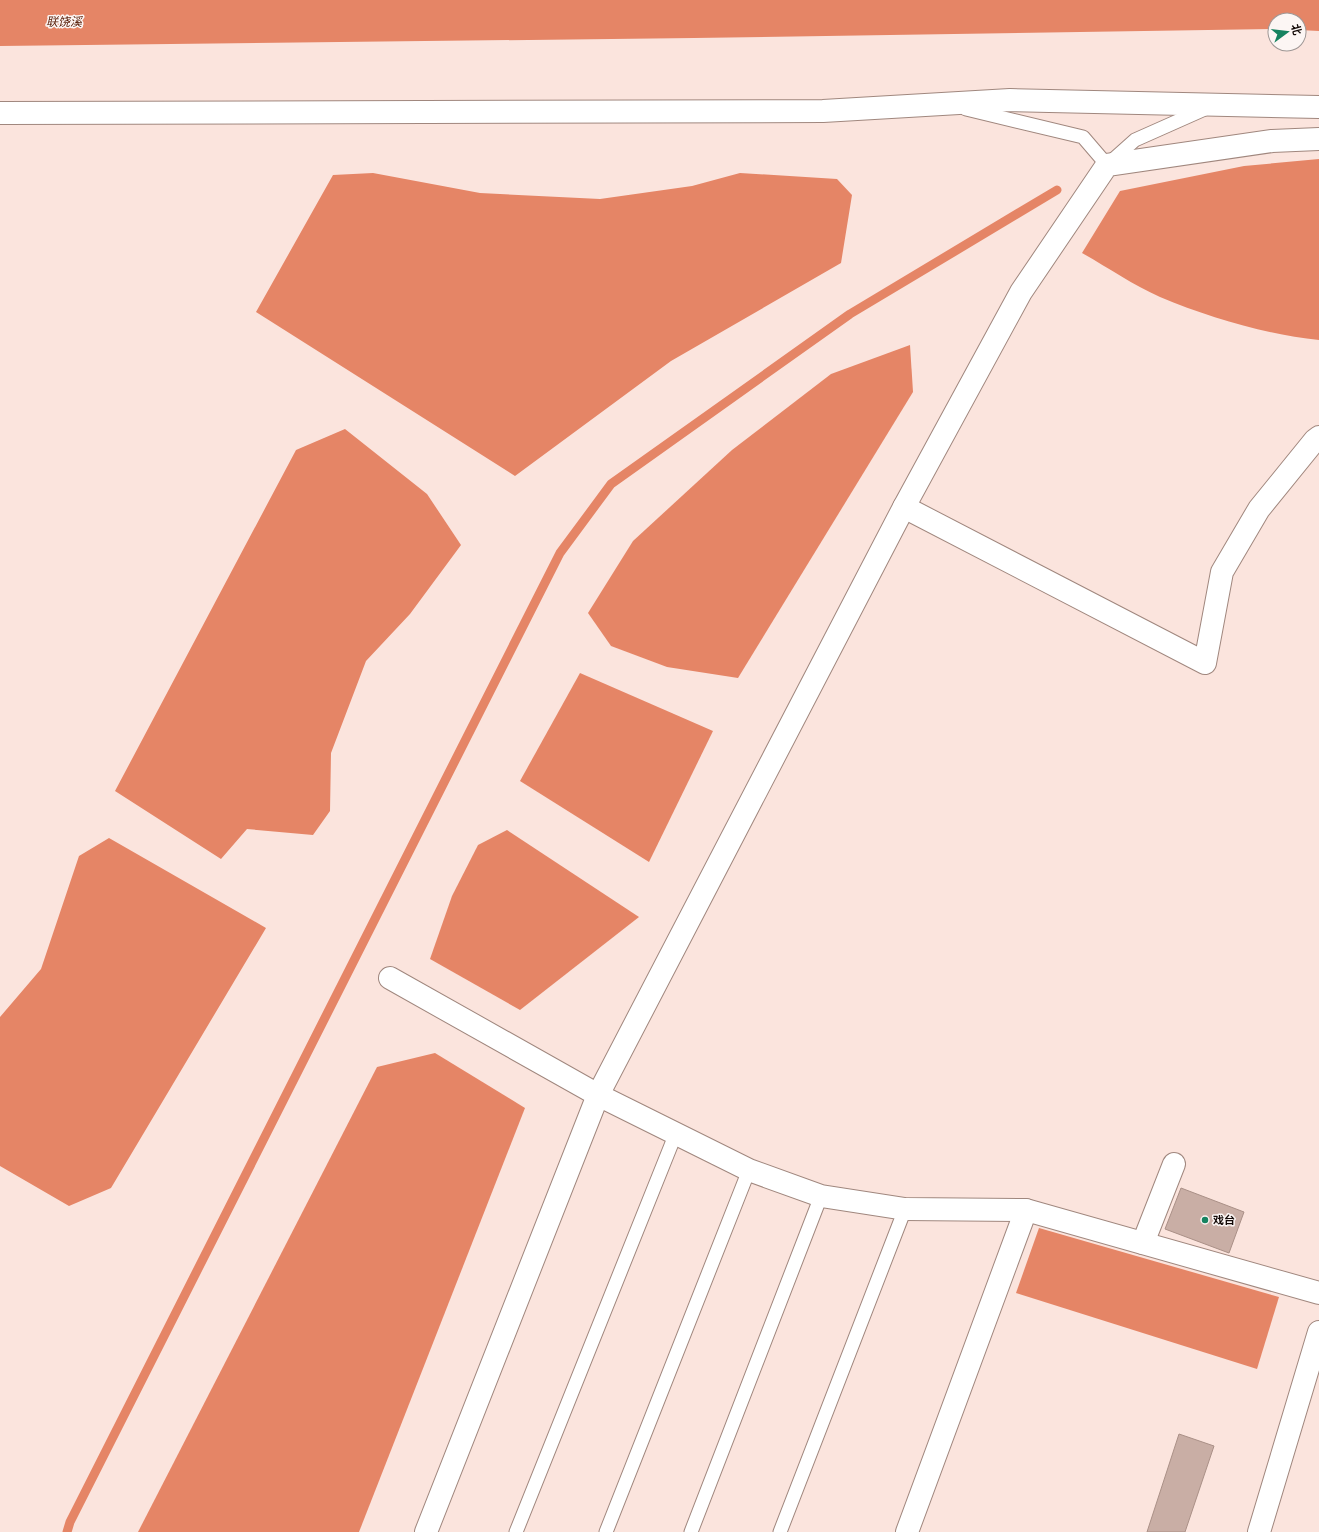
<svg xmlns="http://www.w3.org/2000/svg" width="1319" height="1532" font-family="'Source Serif 4','Noto Sans SC',serif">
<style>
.water{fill:#e58566}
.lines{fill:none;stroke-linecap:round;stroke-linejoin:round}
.stream{stroke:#e58566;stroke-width:9}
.building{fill:#c9aea5;stroke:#aa9087}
.service-casing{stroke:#a0877e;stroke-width:15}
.minor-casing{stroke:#a0877e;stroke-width:24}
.tertiary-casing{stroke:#a0877e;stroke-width:24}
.service{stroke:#fff;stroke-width:13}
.minor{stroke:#fff;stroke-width:22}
.tertiary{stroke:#fff;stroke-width:22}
.poi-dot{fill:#168360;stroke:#fcf6f4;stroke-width:1.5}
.labels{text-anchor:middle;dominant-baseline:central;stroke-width:3;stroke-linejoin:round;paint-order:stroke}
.poi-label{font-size:11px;font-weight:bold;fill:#120906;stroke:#fcf6f4;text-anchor:start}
.water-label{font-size:12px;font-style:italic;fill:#571c06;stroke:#fcf6f4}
</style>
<rect width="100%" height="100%" fill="#fbe4dd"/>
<g class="water">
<polygon points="0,0 1319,0 1319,31 1299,30 1299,20 1275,20 1275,29 694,38 0,46"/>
<path d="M1319 159V340C1265 334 1210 318 1160 297 1133 285 1107 267 1082 253L1120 191 1244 166Z"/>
<polygon points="373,173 480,193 600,199 692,186 740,173 837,179 852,195 841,263 671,361 515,476 256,312 333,175"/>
<polygon points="910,345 913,392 738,678 667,667 611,646 588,613 633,541 732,450 831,374"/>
<polygon points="345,429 427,494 461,545 410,614 366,661 331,753 330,811 313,835 247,829 221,859 115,791 296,450"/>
<polygon points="580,673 713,731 649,862 520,781"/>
<polygon points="507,830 639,917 520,1010 430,959 452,896 478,845"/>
<polygon points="109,838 266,928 111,1188 69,1206 0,1166 0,1017 41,969 79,856"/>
<polygon points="435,1053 525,1108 359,1532 138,1532 377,1067"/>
<polygon points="1039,1228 1279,1297 1257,1369 1016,1293"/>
</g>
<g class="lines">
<polyline class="stream" points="67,1532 70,1522 560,553 611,484 850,314 1057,190"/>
</g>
<g class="building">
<polygon points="1181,1188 1244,1212 1229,1253 1165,1229"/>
<polygon points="1179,1434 1214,1446 1185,1532 1147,1532"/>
</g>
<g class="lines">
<defs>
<g id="service">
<polyline points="966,109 1083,137 1107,165 1135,140 1207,108"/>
<polyline points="516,1532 676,1133"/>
<polyline points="606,1532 749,1170"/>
<polyline points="691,1532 821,1196"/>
<polyline points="780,1532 905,1209"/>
</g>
<g id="minor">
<polyline points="904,507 1205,663 1222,572 1259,509 1315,440 1319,437"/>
<polyline points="390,978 598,1095 749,1170 821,1196 905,1209 1026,1210 1319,1293"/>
<polyline points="1143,1243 1174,1164"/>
<polyline points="426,1532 598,1095 904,507 1021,292 1107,165 1272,141 1319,139"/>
<polyline points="907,1532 1026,1210"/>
<polyline points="1259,1532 1319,1332"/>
</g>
<polyline id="tertiary" points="0,113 823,111 1010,100 1319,107"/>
</defs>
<use href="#service" class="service-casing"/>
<use href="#minor" class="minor-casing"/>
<use href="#tertiary" class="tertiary-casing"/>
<use href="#service" class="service"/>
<use href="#minor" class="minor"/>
<use href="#tertiary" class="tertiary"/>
</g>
<circle class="poi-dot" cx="1205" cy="1220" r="4"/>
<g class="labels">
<g class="poi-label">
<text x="1213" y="1220">戏台</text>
</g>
<g class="water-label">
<text x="64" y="22">联饶溪</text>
</g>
</g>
<g transform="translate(1287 32) rotate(75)"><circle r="19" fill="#fcf6f4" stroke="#9e9795"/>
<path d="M0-3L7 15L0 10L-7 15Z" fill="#168360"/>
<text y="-6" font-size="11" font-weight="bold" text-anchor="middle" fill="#120906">北</text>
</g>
</svg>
